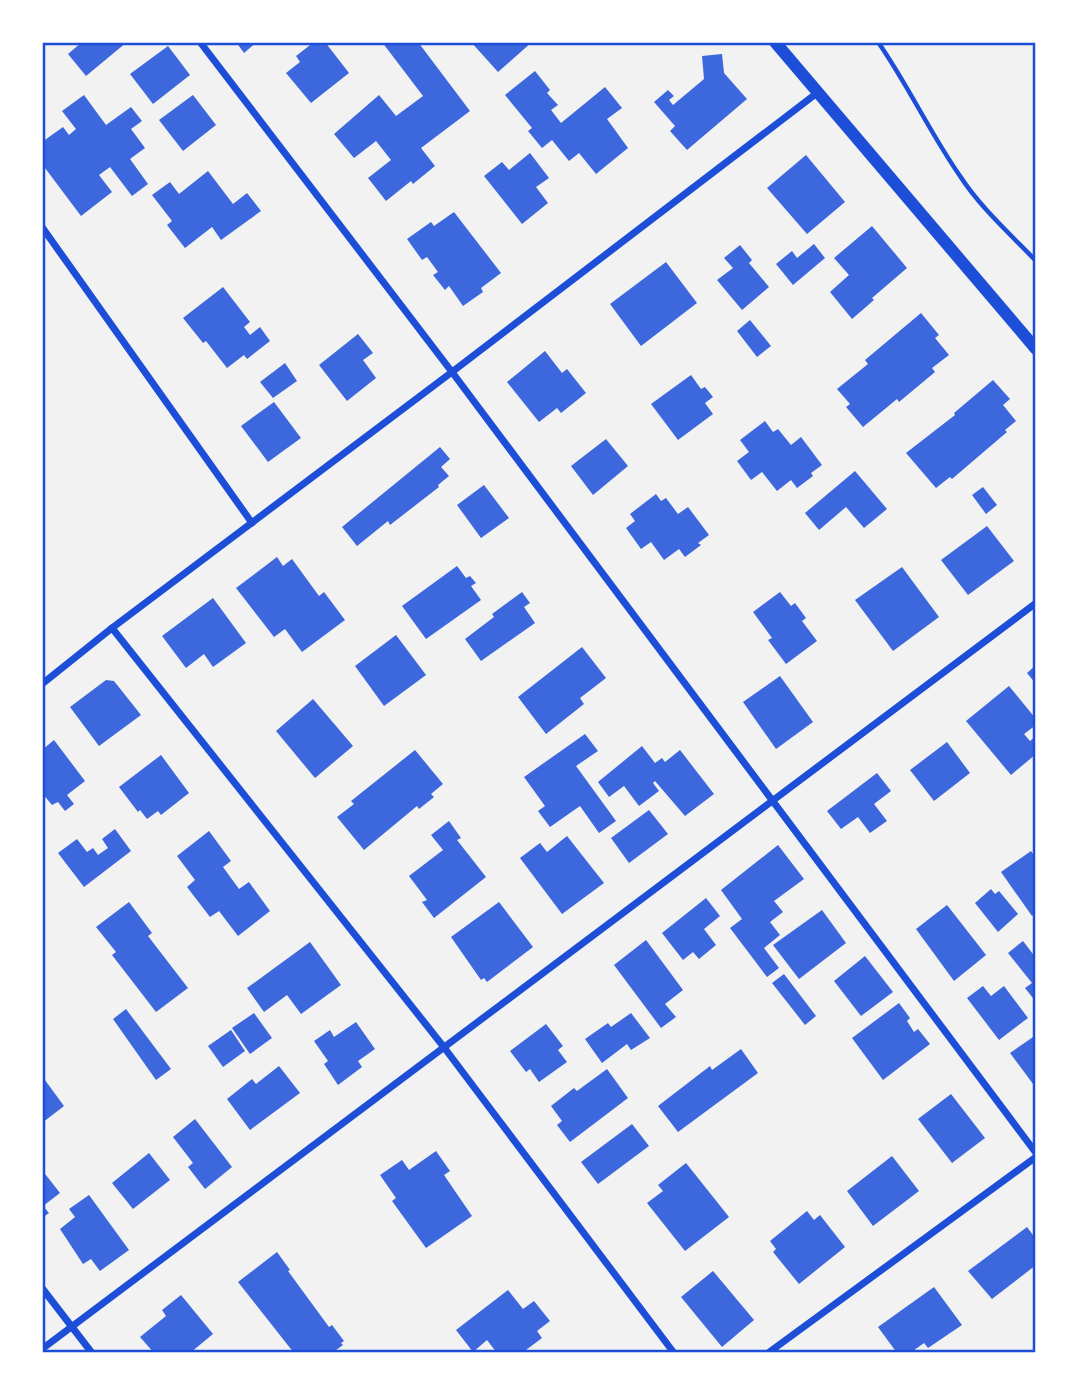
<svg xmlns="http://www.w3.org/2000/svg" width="1078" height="1395" font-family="Lato,sans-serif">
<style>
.building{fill:#3d67dc}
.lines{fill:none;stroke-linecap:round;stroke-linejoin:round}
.path{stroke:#1d4ed8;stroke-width:4.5}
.minor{stroke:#1d4ed8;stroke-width:7}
.tertiary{stroke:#1d4ed8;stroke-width:12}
.neatline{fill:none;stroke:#1d4ed8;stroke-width:2.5}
</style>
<rect width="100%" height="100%" fill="#f2f2f2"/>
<g class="building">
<polygon points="82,42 127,42 86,76 68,54"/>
<polygon points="236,42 257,42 244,53"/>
<polygon points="314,42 325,42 349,73 311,103 286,73 300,62 296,56"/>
<polygon points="382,42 418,42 470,111 421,148 435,166 413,184 411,181 386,201 368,178 391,160 376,141 354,158 334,134 379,95 396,116 423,96"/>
<polygon points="471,42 532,42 498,72"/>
<polygon points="168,46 190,75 153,104 130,74"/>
<polygon points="722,54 724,73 747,99 687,150 670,131 675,126 654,102 668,90 674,96 669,100 673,105 704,79 702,56"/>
<polygon points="535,71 550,90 547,93 558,105 551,110 561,123 605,87 622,108 607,119 628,148 596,174 579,153 569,161 552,140 542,148 528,131 532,128 505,95"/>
<polygon points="84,95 106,125 131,107 142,121 131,129 145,148 130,159 148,184 132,196 110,167 99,175 112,192 81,216 45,168 42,170 42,142 63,127 69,135 76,129 62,111"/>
<polygon points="193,95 216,125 183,151 159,120"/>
<polygon points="530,153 549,178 536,187 548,203 522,224 484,176 502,162 509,170"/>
<polygon points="806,155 845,202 807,234 767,188"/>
<polygon points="208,171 233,204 247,193 261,211 221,240 212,227 185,248 167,225 172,221 152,195 170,182 179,194"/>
<polygon points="454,212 501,273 481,288 483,292 463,306 449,286 445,290 433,275 438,272 427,257 422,260 407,239 431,222 434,226"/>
<polygon points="872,226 907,268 872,298 874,300 852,319 830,292 849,275 834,258"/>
<polygon points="814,244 825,258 793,285 776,264 792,251 797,258"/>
<polygon points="740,245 752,260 749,263 769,287 742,310 717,280 733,268 724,258"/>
<polygon points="666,262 697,303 641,346 610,304"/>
<polygon points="223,287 250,322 244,327 250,335 260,327 270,341 247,359 244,355 227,368 206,341 203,343 183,318"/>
<polygon points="921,313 939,335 935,338 949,355 932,368 935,372 899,402 897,399 863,427 846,407 850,404 837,389 868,364 865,360"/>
<polygon points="750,320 771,346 757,357 737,331"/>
<polygon points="358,334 373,353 363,360 376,378 347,401 319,365"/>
<polygon points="545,351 562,373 567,369 586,393 561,413 557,408 539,422 507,382"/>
<polygon points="285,363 297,381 273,398 260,382"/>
<polygon points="691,375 701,389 705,387 713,397 705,403 713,414 678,440 651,404"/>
<polygon points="993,380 1010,399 1003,405 1016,421 1005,430 1007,432 952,479 950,477 936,488 906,453 955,415 954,413"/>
<polygon points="274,402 301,438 268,462 241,426"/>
<polygon points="765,421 773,432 778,429 791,445 801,437 822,465 811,473 813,476 797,488 791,480 777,491 762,472 751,480 737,461 749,452 740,440"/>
<polygon points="606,439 628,466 593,495 571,466"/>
<polygon points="440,447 450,459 441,467 449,476 438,485 439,487 390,525 388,521 357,546 342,527"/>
<polygon points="855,471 887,509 864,528 846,507 819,530 805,513"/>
<polygon points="484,485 509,518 481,538 457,505"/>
<polygon points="983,487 997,505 986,514 972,495"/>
<polygon points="656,494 661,501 666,498 678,514 688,507 709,535 698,543 701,545 685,557 679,549 664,560 651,542 641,549 626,528 635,521 630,514"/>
<polygon points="987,526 1014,561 968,595 941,560"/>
<polygon points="277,557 283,566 292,559 319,596 324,592 345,620 302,652 285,629 274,637 236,588"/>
<polygon points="457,566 466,578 470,576 476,583 471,586 481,600 426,639 402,606"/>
<polygon points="902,567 939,617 893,651 855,600"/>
<polygon points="522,592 530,603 524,607 535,623 481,661 465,639 494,617 492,614"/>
<polygon points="780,592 791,606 795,603 806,618 802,621 817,641 786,664 768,640 772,638 753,612"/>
<polygon points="213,598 246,643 213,667 204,654 186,668 162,636"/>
<polygon points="396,635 426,675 384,706 355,666"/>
<polygon points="582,647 606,678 580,698 584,704 546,734 518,697"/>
<polygon points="1036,665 1036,684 1027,673"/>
<polygon points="780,676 813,722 776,749 743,702"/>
<polygon points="106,680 114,681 141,715 99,746 70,707"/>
<polygon points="1009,686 1036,719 1036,725 1024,734 1030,741 1036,736 1036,754 1011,775 966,721"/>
<polygon points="313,699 353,746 315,778 276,731"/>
<polygon points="585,734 598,751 576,766 616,821 599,833 580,806 550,827 538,811 545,806 524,777"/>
<polygon points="54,740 85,781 67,795 74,804 65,811 58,802 52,805 42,793 42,750"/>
<polygon points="947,742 970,773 934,801 910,770"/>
<polygon points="642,746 655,763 662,758 665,762 680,750 714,794 685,816 655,781 653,783 659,791 639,806 624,786 609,797 598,782"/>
<polygon points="415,750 443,784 431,794 434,797 419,809 417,806 364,850 337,817 354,804 351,801"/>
<polygon points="161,755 189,793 161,815 158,811 147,819 140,810 138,812 119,787"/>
<polygon points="877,773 891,791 874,804 887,821 870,833 858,817 841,829 827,811"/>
<polygon points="649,810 668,834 629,863 611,838"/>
<polygon points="449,821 461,838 457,840 486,877 434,918 422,902 427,900 409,876 443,850 431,835"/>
<polygon points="115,829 131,851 84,887 58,853 77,839 87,852 93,848 98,855 108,848 102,839"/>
<polygon points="209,831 231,861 223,867 239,889 249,882 270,911 238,936 219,911 210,917 187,887 195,880 177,856"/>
<polygon points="567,836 604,883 562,914 520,858 540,843 547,852"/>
<polygon points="778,845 804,879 774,901 783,912 770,922 780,935 764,948 779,968 767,977 730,928 742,919 721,890"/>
<polygon points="1031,851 1036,858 1036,913 1032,916 1001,872"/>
<polygon points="991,889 995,894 999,891 1018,914 998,932 975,903"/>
<polygon points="706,898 720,916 704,929 716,945 699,959 693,952 683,960 662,933"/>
<polygon points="129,902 152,933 148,936 188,988 156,1012 112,955 116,952 96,927"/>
<polygon points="499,902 533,947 487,982 484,978 481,980 451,937"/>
<polygon points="947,905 986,955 954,981 916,929"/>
<polygon points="822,910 846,943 799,979 773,945"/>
<polygon points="646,940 683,990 665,1004 676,1017 661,1028 614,965"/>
<polygon points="1023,941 1036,958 1036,1002 1025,988 1032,983 1008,953"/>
<polygon points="310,942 341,985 301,1014 287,995 264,1012 247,988"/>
<polygon points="865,956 893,992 861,1016 834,981"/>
<polygon points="784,974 816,1016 805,1025 772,983"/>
<polygon points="983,986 991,996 1004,986 1028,1018 999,1040 967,998"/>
<polygon points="899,1003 910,1018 907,1021 914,1032 918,1029 930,1044 883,1080 852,1038"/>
<polygon points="126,1009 171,1069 156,1080 113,1019"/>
<polygon points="254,1013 272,1038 250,1054 232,1028"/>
<polygon points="631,1013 650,1038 631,1050 627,1044 602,1063 585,1039 608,1023 611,1027"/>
<polygon points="356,1022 375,1049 358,1061 362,1067 338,1085 324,1064 328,1061 314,1041 330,1030 334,1037"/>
<polygon points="546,1024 563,1046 558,1050 567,1062 539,1082 530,1069 526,1072 510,1051"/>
<polygon points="231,1030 245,1051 223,1067 208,1046"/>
<polygon points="1036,1035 1036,1088 1010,1053"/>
<polygon points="741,1049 758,1073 678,1132 658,1106 710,1066 712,1070"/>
<polygon points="279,1066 300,1093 250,1130 227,1099 252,1079 256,1084"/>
<polygon points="607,1069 628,1098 570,1142 557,1125 562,1121 551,1106 574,1088 577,1091"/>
<polygon points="42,1076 64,1106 42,1123"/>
<polygon points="951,1094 985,1138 952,1163 918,1119"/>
<polygon points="195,1119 232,1167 205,1189 188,1167 193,1163 173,1137"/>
<polygon points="632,1124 649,1146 598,1184 581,1162"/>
<polygon points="436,1151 450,1171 444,1175 472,1216 426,1248 392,1201 396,1198 380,1175 402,1160 409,1170"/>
<polygon points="149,1153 170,1180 133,1209 112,1183"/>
<polygon points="892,1156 919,1191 873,1226 847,1191"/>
<polygon points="686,1163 729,1217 685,1251 647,1203 663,1191 658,1185"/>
<polygon points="42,1170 60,1193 43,1206 49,1213 42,1218"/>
<polygon points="89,1195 129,1250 100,1271 91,1259 83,1264 60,1229 75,1217 69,1209"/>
<polygon points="807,1211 814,1220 820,1215 845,1247 799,1284 773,1252 776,1249 770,1241"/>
<polygon points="1027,1227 1036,1239 1036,1265 992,1299 968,1271"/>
<polygon points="277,1252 290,1270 288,1271 329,1327 332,1325 344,1341 341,1343 343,1345 332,1353 294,1353 238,1282"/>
<polygon points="713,1271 754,1320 722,1347 681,1297"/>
<polygon points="934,1287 962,1325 928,1348 924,1343 910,1353 897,1353 878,1327"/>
<polygon points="508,1290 523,1309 534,1301 550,1321 537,1331 542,1338 522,1353 497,1353 487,1340 473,1352 456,1330"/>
<polygon points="181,1295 213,1334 190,1353 154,1353 140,1337 166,1316 162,1310"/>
</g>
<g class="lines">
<path class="path" d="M878 42C908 85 930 133 960 176 980 207 1010 234 1036 261"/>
<g class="minor">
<polyline points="200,42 452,372 1036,1153"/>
<polyline points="42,227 252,523"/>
<polyline points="112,628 443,1046 674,1353"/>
<polyline points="42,684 112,628 452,372 817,93"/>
<polyline points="42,1288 92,1353"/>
<polyline points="42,1349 1036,603"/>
<polyline points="768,1353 1036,1157"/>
</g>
<polyline class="tertiary" points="775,42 1036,349"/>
</g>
<rect width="1078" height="1395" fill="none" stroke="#ffffff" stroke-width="88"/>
<rect x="44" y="44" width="990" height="1307" class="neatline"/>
</svg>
